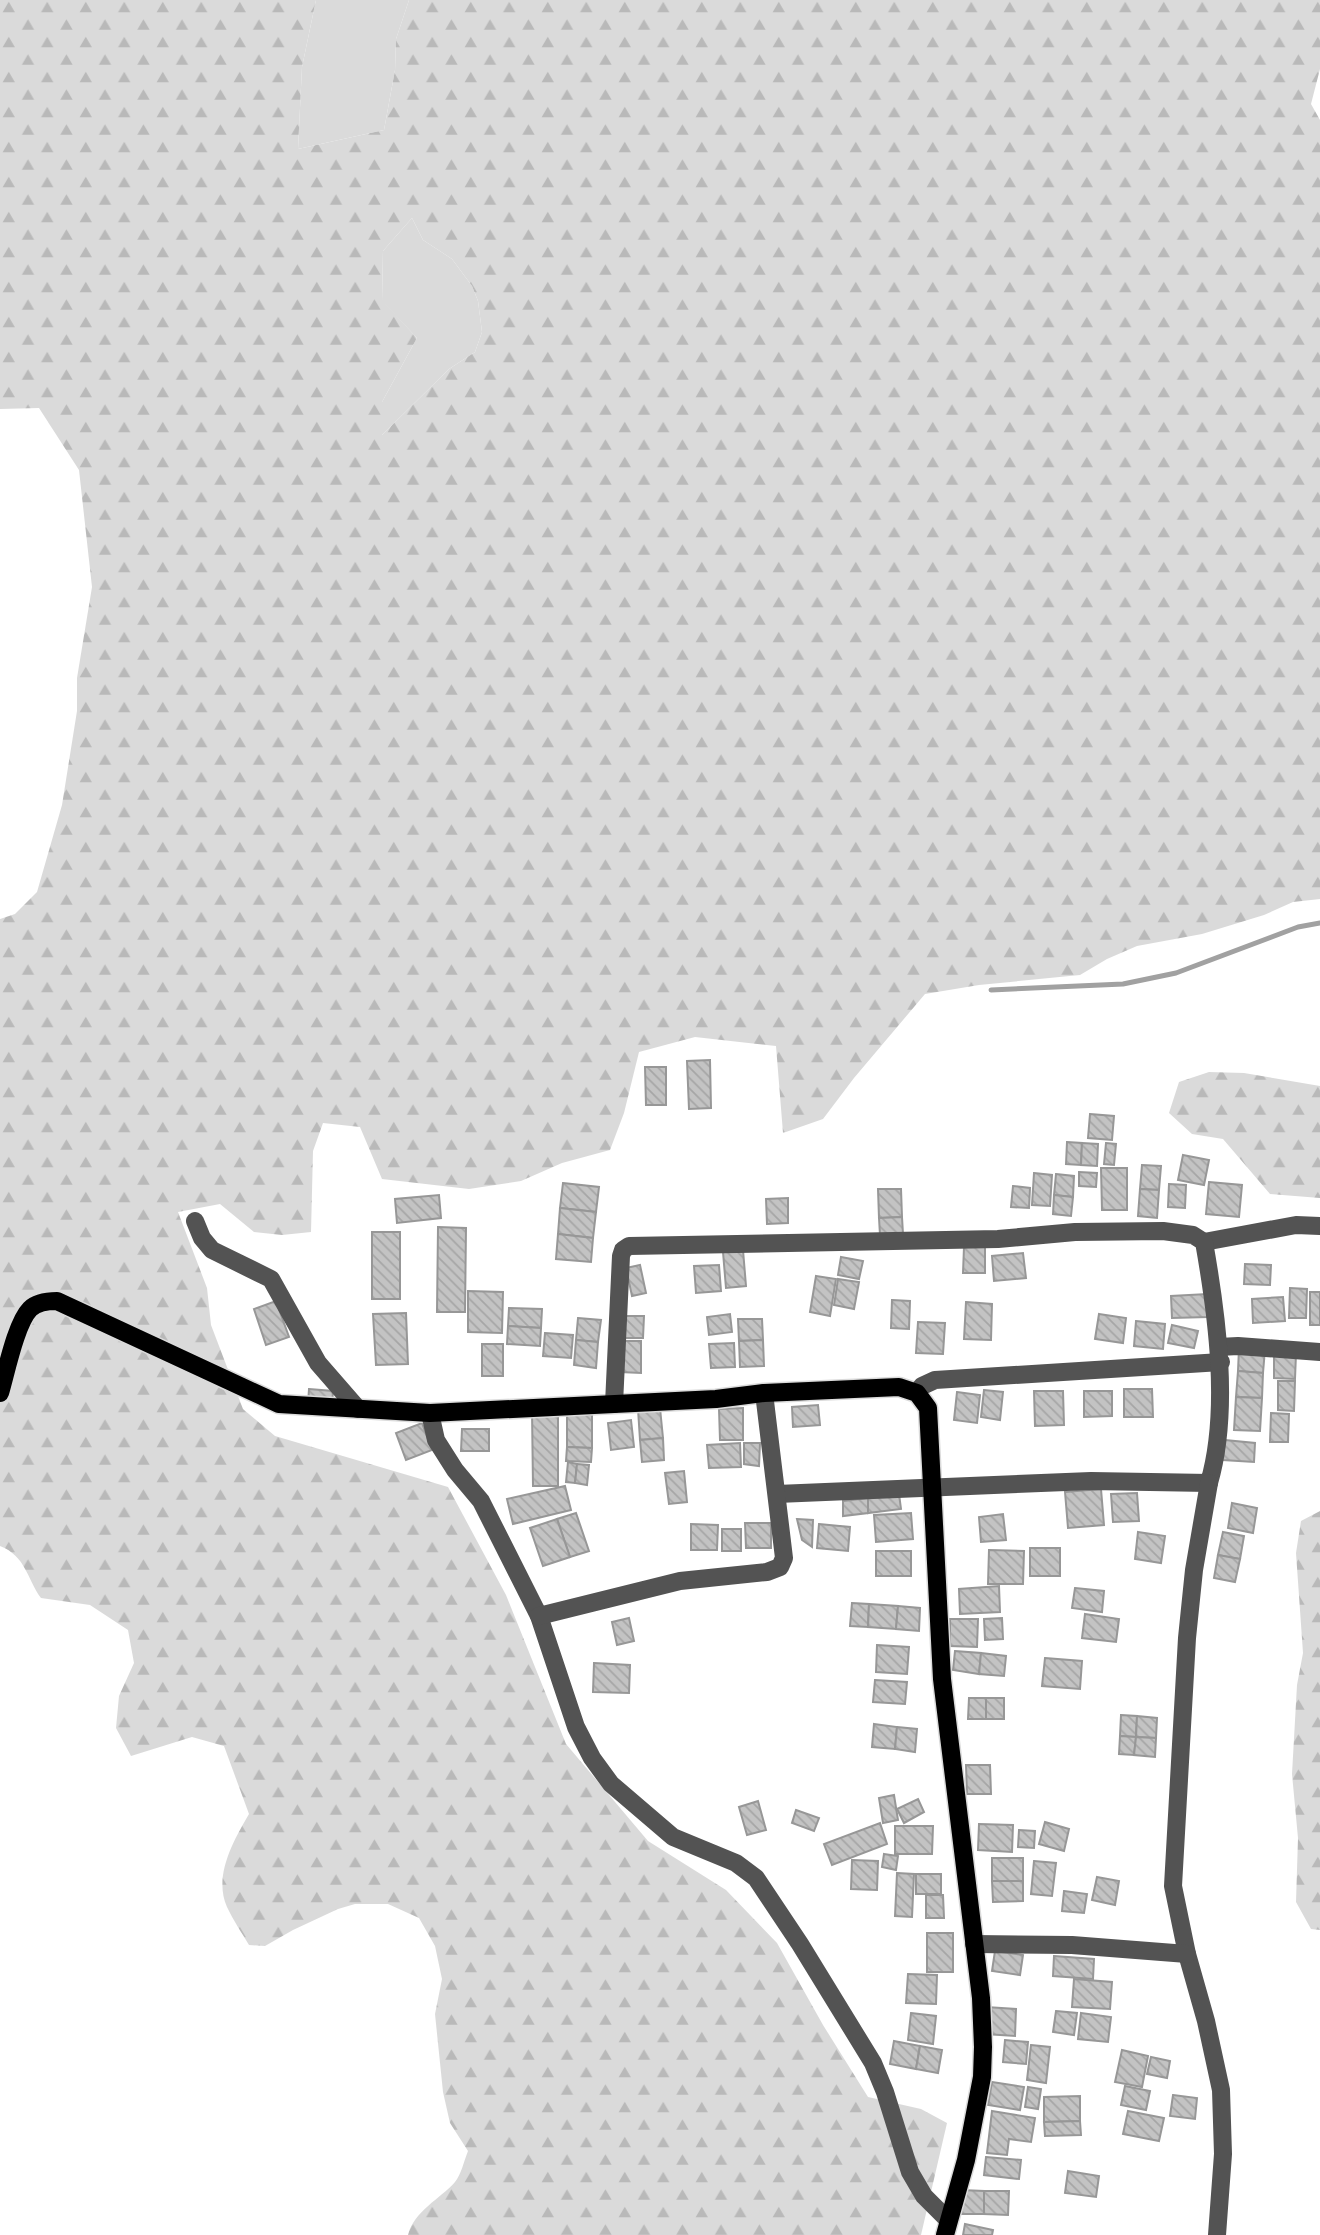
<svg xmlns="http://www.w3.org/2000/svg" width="1320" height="2235" font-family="'Noto Sans',sans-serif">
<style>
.grass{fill:#dadada}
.forest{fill:url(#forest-firs);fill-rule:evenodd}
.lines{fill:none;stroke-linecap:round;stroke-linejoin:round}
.stream{stroke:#a1a1a1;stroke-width:5}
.building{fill:url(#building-back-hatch);stroke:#979797;stroke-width:2}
.major-casing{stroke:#dbdbdb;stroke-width:21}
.minor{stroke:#535353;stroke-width:18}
.major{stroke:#000;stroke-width:18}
</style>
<defs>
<pattern id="forest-firs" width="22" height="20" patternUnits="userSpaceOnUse" patternTransform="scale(1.75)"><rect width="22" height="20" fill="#dadada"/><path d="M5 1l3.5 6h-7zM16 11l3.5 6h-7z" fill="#b9b9b9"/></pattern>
<pattern id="building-back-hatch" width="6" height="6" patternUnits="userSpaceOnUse" patternTransform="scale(1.75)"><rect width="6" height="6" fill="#c3c3c3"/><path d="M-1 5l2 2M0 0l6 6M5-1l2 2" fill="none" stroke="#a6a6a6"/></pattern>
</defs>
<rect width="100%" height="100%" fill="#fff"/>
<g class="grass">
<polygon points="316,0 409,0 396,39 395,70 384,130 298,149 302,67"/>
<polygon points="412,218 423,240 452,259 472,286 478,301 482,332 475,352 449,369 381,436 382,402 417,338 382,301 383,251"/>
</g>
<g class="forest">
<path d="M0 0H316L302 67 298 149 384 130 395 70 396 39 409 0H1320V69L1311 104 1320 120V899L1293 902 1264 915 1202 934 1137 946 1107 959 1080 975 979 985 925 994 854 1078 823 1119 783 1133 776 1046 695 1037 639 1052 624 1113 610 1150 562 1163 521 1181 469 1189 382 1179 360 1127 323 1123 313 1151 311 1232 282 1235 254 1232 220 1204 178 1212 207 1288 211 1325 243 1409 275 1436 448 1487 506 1595 566 1744 648 1841 726 1890 777 1943 823 2025 868 2097 921 2109 947 2123 921 2235H408C414 2211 440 2199 455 2182 461 2175 464 2161 468 2151L450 2123 443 2092 435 2014 442 1979 435 1946 419 1918 388 1904H355L338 1909 293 1930 265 1946 249 1945C242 1933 233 1920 227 1907 213 1876 234 1840 249 1814L224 1746 192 1737 131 1756 116 1728 119 1696 134 1663 128 1630 90 1605 41 1598C27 1579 26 1556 0 1546V919L15 914 37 892 62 805 77 711V678L92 587 79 470 39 408 0 409ZM412 218 423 240 452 259 472 286 478 301 482 332 475 352 449 369 382 435V402L417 338 382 300 383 251Z"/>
<polygon points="1209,1072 1244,1073 1320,1086 1320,1198 1270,1194 1223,1139 1192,1134 1169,1113 1179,1082"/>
<polygon points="1320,1511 1320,1930 1311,1929 1296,1902 1298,1838 1292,1774 1297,1685 1303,1653 1296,1553 1301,1521"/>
</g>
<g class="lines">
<polyline class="stream" points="991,990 1123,984 1176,973 1298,927 1320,923"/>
</g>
<g class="building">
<polygon points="710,1060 711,1108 689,1109 687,1061"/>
<polygon points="645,1067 666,1067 666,1105 646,1105"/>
<polygon points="1090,1114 1114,1116 1112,1140 1088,1138"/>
<polygon points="1067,1142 1082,1143 1081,1165 1066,1164"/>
<polygon points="1082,1143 1098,1144 1097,1166 1081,1165"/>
<polygon points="1106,1143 1116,1144 1114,1165 1104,1164"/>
<polygon points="1183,1155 1209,1160 1204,1185 1178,1180"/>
<polygon points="1142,1165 1161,1166 1159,1190 1140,1189"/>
<polygon points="1101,1168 1127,1168 1127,1210 1102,1210"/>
<polygon points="1079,1172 1097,1173 1096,1187 1079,1186"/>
<polygon points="1034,1173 1052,1175 1050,1206 1032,1205"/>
<polygon points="1056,1174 1074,1176 1073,1197 1054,1195"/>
<polygon points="1209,1182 1242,1185 1239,1217 1206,1214"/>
<polygon points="563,1183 599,1187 596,1212 560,1208"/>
<polygon points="1169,1184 1186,1185 1185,1208 1168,1207"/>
<polygon points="1013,1186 1030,1188 1029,1208 1011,1207"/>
<polygon points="878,1189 901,1189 902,1217 879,1218"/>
<polygon points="1140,1189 1159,1190 1157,1218 1138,1216"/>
<polygon points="439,1195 441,1218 397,1223 395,1199"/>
<polygon points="1054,1195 1073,1197 1071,1216 1053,1214"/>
<polygon points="788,1198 788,1223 767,1224 766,1199"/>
<polygon points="560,1208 596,1212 593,1238 558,1234"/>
<polygon points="902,1217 903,1234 880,1235 879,1218"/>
<polygon points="438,1227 466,1228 465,1312 437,1312"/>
<rect x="372" y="1232" width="28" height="67"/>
<polygon points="558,1234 593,1238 591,1262 556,1259"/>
<polygon points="964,1247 985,1247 985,1273 963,1273"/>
<polygon points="743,1250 746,1286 726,1288 723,1252"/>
<polygon points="1023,1253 1026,1278 994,1281 992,1256"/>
<polygon points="841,1257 863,1261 859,1279 838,1275"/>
<polygon points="1245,1264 1271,1265 1270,1285 1244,1284"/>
<polygon points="640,1265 646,1293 632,1296 626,1268"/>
<polygon points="719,1265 721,1291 696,1293 694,1266"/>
<polygon points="816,1276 836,1279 830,1316 810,1312"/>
<polygon points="838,1279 859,1282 854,1309 834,1305"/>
<polygon points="1290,1288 1307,1289 1306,1318 1289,1318"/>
<polygon points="468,1291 503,1292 502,1333 468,1332"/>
<rect x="1310" y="1292" width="10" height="33"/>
<polygon points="1207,1294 1208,1317 1172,1318 1171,1296"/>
<polygon points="1283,1297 1285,1321 1253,1323 1252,1299"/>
<polygon points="892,1300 910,1301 909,1329 891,1328"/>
<polygon points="276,1301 289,1337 266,1345 254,1309"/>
<polygon points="966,1302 992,1304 991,1340 964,1339"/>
<polygon points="509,1308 542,1309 541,1328 508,1326"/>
<polygon points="406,1313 408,1364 376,1365 373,1314"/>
<polygon points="730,1314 732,1332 709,1335 707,1317"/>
<polygon points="1099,1314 1126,1318 1123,1343 1095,1339"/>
<polygon points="625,1316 644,1316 643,1338 625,1338"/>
<polygon points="578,1318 601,1320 598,1342 576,1340"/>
<polygon points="738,1319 762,1319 763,1340 739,1341"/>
<polygon points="1136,1321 1165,1324 1163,1349 1134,1346"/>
<polygon points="918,1322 945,1323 943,1354 916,1353"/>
<polygon points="1172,1325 1198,1331 1194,1348 1168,1343"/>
<polygon points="508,1326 541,1328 540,1346 507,1344"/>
<polygon points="545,1333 573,1335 571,1358 543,1356"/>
<polygon points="576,1340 598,1342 596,1368 574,1365"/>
<polygon points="763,1340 764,1366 740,1367 739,1341"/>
<polygon points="620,1341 641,1341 641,1373 620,1372"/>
<polygon points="734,1343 735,1367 711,1368 709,1344"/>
<rect x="482" y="1344" width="21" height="32"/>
<polygon points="1239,1348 1265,1349 1263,1373 1238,1371"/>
<polygon points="1274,1354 1296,1354 1295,1379 1274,1378"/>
<polygon points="1238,1371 1263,1373 1262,1398 1236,1397"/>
<polygon points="1278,1381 1295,1381 1294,1411 1278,1410"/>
<polygon points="309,1389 333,1391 332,1406 308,1404"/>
<polygon points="1124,1389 1152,1389 1153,1417 1124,1417"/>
<polygon points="984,1390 1003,1392 1000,1420 981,1417"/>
<polygon points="1034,1391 1063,1391 1064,1425 1035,1426"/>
<polygon points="1084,1391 1112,1391 1112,1416 1084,1417"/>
<polygon points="957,1392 980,1395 977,1423 954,1420"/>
<polygon points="1236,1397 1262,1398 1260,1431 1234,1430"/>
<polygon points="818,1405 820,1425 793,1427 792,1407"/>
<polygon points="660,1408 663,1438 640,1440 638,1409"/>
<polygon points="743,1408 743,1440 720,1440 719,1409"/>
<polygon points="532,1410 558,1411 558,1486 533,1486"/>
<polygon points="1271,1413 1289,1414 1288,1442 1270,1442"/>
<polygon points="567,1414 592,1415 592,1448 567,1447"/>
<polygon points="631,1420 634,1447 611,1450 608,1423"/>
<polygon points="422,1423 432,1450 406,1460 396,1433"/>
<polygon points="462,1429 489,1429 489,1451 461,1451"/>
<polygon points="663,1438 664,1460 642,1462 640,1440"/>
<polygon points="1225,1440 1255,1443 1254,1462 1223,1460"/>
<polygon points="740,1443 741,1467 709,1468 707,1445"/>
<polygon points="744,1443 760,1443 759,1466 744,1464"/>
<polygon points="567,1447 592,1448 591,1462 566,1461"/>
<polygon points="568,1462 577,1464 575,1483 566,1482"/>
<polygon points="577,1464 589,1465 587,1485 575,1483"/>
<polygon points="684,1471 687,1502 669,1504 665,1473"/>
<polygon points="565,1486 571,1510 513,1524 507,1499"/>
<polygon points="1101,1489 1104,1525 1068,1528 1065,1492"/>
<polygon points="1137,1493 1139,1521 1113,1522 1111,1494"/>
<polygon points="899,1494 901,1509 868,1513 868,1498"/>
<polygon points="868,1498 868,1513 843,1516 843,1501"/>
<polygon points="1232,1503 1257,1508 1253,1533 1228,1528"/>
<polygon points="576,1513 589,1551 570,1557 557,1519"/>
<polygon points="911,1513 913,1539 876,1542 874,1515"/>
<polygon points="1003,1514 1006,1540 981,1542 979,1517"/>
<polygon points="557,1519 570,1557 543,1566 530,1528"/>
<polygon points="797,1519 813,1520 812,1547 802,1540"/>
<polygon points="745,1523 771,1523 771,1548 746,1548"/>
<polygon points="691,1524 718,1525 717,1550 691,1550"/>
<polygon points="819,1524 850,1527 848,1551 817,1548"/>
<rect x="722" y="1529" width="19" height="22"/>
<polygon points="1138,1532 1165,1536 1161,1563 1135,1559"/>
<polygon points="1223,1532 1244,1536 1240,1559 1218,1555"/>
<rect x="1030" y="1548" width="30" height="28"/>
<polygon points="989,1550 1024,1551 1023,1584 988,1584"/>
<rect x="876" y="1551" width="35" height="25"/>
<polygon points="1218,1555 1240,1559 1235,1582 1214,1578"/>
<polygon points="999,1586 1000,1612 960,1614 959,1589"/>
<polygon points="1075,1588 1104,1591 1102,1612 1072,1608"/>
<polygon points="852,1603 869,1604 868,1627 850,1626"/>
<polygon points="869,1604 898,1606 896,1629 868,1627"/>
<polygon points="898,1606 920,1608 919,1631 896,1629"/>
<polygon points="1085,1614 1119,1619 1116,1642 1082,1638"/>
<polygon points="629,1618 634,1641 617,1645 612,1622"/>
<polygon points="1002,1618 1003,1639 985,1640 984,1619"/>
<polygon points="950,1619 978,1619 977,1647 950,1646"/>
<polygon points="877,1645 909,1647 907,1674 876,1672"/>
<polygon points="955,1651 981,1653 979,1674 953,1670"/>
<polygon points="981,1653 1006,1656 1004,1676 979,1674"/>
<polygon points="1045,1658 1082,1661 1080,1689 1042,1686"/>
<polygon points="594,1663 630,1665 629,1693 593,1692"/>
<polygon points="875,1680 907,1682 905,1704 873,1702"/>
<polygon points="969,1698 986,1698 986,1719 968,1719"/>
<rect x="986" y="1698" width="18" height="21"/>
<polygon points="1121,1715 1137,1716 1136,1737 1120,1736"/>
<polygon points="1137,1716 1157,1718 1156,1738 1136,1737"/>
<polygon points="874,1724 897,1727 895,1749 872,1747"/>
<polygon points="897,1727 917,1729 915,1752 895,1749"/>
<polygon points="1120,1736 1136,1737 1134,1755 1119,1754"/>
<polygon points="1136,1737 1156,1738 1155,1757 1134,1755"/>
<polygon points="966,1765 990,1765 991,1794 967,1794"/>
<polygon points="894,1795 898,1820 883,1823 879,1798"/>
<polygon points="918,1799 924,1812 904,1823 897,1809"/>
<polygon points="758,1801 766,1830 747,1835 739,1807"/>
<polygon points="796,1810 819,1818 814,1831 792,1823"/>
<polygon points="1045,1822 1069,1829 1064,1851 1039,1844"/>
<polygon points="880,1823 887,1844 832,1865 824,1844"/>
<polygon points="979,1824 1013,1825 1012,1852 978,1850"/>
<polygon points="895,1826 933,1826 932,1854 895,1854"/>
<polygon points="1019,1830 1035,1831 1034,1848 1018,1847"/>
<polygon points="884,1854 898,1856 896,1870 882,1867"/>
<rect x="992" y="1858" width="31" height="23"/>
<polygon points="852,1860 878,1861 877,1890 851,1889"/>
<polygon points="1034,1861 1056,1863 1052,1896 1031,1894"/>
<polygon points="897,1873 914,1874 912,1917 895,1916"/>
<rect x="916" y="1874" width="25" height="20"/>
<polygon points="1097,1877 1119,1881 1115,1905 1092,1900"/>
<polygon points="992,1881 1023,1881 1023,1901 993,1902"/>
<polygon points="1064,1891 1087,1894 1084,1913 1062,1911"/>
<polygon points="926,1895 943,1895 944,1918 926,1918"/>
<rect x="927" y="1933" width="26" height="39"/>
<polygon points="995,1951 1023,1955 1020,1975 992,1971"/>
<polygon points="1054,1956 1094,1959 1093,1979 1053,1976"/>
<polygon points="908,1974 937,1975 936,2004 906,2003"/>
<polygon points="1074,1979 1112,1982 1110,2009 1072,2007"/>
<polygon points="986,2007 1016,2009 1015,2036 985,2034"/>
<polygon points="1056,2011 1077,2013 1074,2035 1053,2032"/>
<polygon points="911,2013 936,2016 933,2044 908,2040"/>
<polygon points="1081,2013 1111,2017 1108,2042 1078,2039"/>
<polygon points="1005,2040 1028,2042 1026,2064 1003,2062"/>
<polygon points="894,2041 920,2046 916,2069 890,2064"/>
<polygon points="1031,2045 1050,2047 1046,2083 1027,2080"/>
<polygon points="920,2046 942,2050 938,2073 916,2069"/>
<polygon points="1122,2050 1148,2056 1142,2087 1115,2082"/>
<polygon points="1151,2057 1170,2061 1167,2078 1147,2074"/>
<polygon points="992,2082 1024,2087 1020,2110 988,2105"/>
<polygon points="1125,2086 1150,2091 1146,2110 1121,2105"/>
<polygon points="1028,2087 1041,2089 1038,2109 1025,2107"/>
<polygon points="1173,2095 1197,2098 1195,2119 1170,2116"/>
<polygon points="1080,2096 1080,2121 1044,2122 1044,2097"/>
<polygon points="992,2111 1035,2118 1031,2142 1009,2139 1007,2155 987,2153"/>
<polygon points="1128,2111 1164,2118 1159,2141 1123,2134"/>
<polygon points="1080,2121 1081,2135 1045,2136 1044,2122"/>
<polygon points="986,2157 1021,2160 1019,2179 984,2175"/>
<polygon points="1068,2171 1099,2176 1096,2197 1065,2193"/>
<polygon points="961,2190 984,2191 984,2214 961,2214"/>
<polygon points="984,2191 1009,2191 1008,2215 984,2214"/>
<polygon points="965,2224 993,2230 992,2235 963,2235"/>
</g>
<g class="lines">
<defs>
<path id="major" d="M0 1393C6 1373 16 1323 30 1309 37 1302 48 1301 57 1301L279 1404 430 1413 716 1399 764 1393 899 1387 917 1393 928 1408 942 1679 981 1998 983 2047 982 2077 966 2160 945 2235"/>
</defs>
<use href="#major" class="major-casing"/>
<g class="minor">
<polyline points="195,1221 202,1238 212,1250 271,1279 318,1363 358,1409"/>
<polyline points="1204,1242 1296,1225 1320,1226"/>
<polyline points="1219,1347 1238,1346 1320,1352"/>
<polyline points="917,1393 922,1386 935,1380 1221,1362"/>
<path d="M614 1404 621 1256 623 1250 629 1246 998 1239 1075 1232 1163 1231 1193 1235 1204 1242C1217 1315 1230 1411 1209 1483L1091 1481 777 1494"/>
<polyline points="430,1413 436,1440 455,1470 481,1501 539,1616 576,1727 592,1758 611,1784 673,1837 736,1863 756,1878 800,1944 873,2063 885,2092 910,2172 924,2196 948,2220"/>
<polyline points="1209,1483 1194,1570 1187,1638 1173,1886 1187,1954 1206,2021 1221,2090 1223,2154 1217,2235"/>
<polyline points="539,1616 680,1581 767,1572 780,1567 784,1558 764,1393"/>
<polyline points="974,1944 1072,1945 1187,1954"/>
</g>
<use href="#major" class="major"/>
</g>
</svg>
